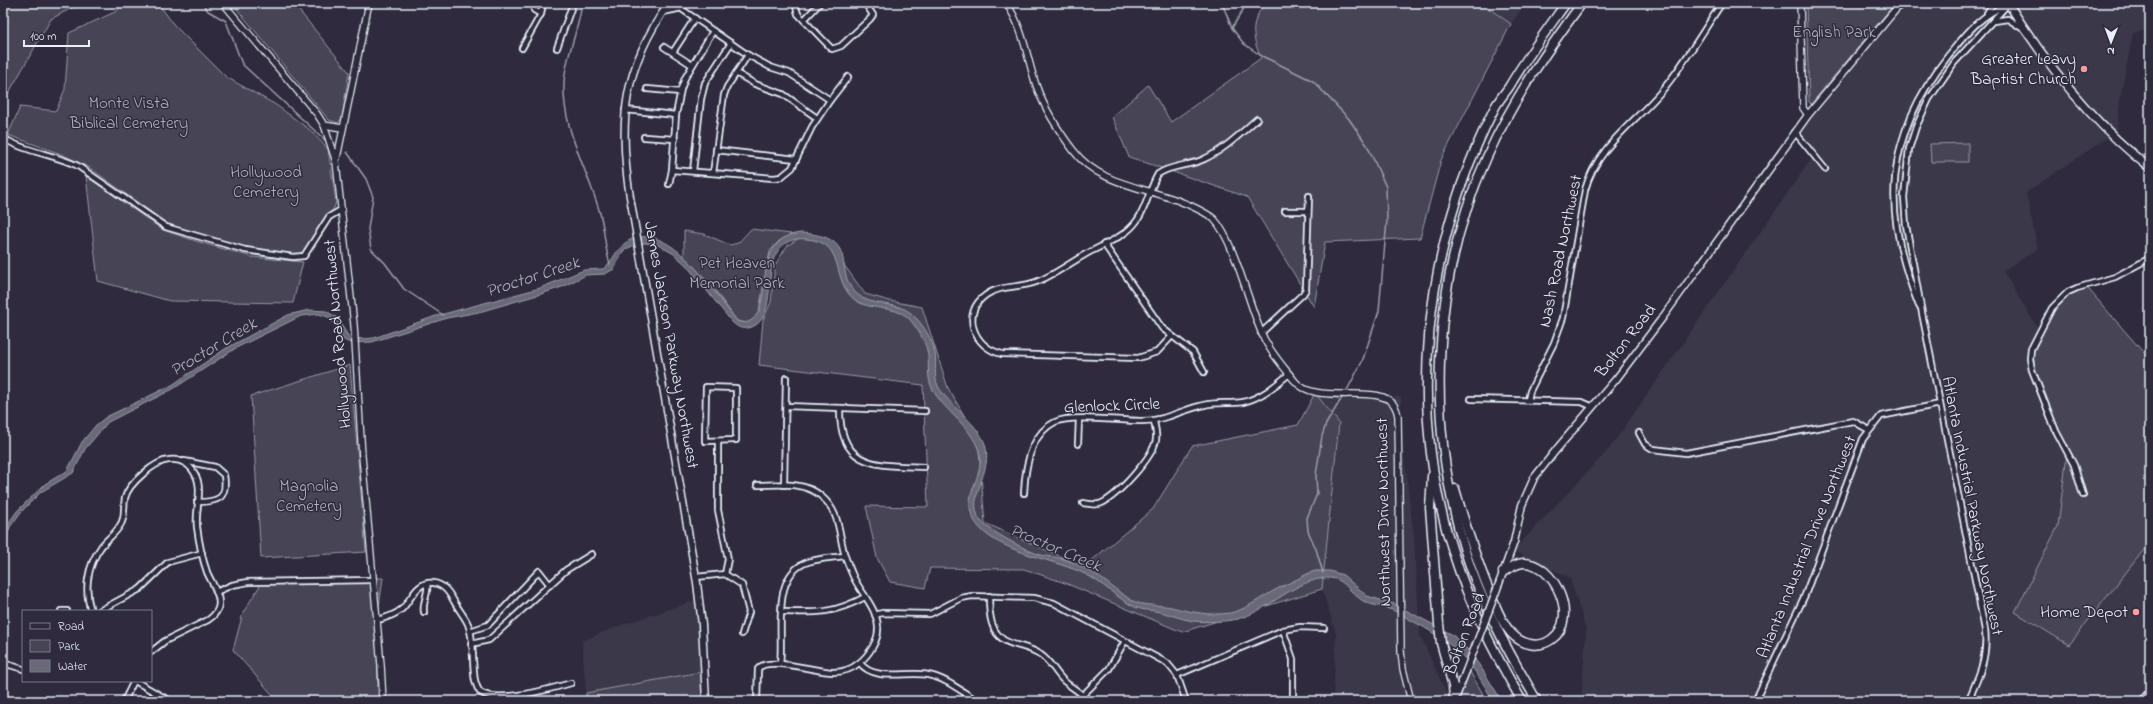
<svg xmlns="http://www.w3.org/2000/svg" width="2153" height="704" font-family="'Indie Flower',sans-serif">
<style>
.built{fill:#3b3749}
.green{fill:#464455;stroke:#979aa6}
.water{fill:#696978;stroke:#9c9fab}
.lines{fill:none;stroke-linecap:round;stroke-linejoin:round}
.stream{stroke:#9c9fab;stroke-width:1.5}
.minor-casing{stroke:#e8f1f8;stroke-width:8}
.tertiary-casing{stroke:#e8f1f8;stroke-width:8}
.secondary-casing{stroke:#e8f1f8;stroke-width:9}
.primary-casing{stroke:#e8f1f8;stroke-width:10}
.motorway-casing{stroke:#e8f1f8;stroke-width:11}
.minor{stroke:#2f2a3d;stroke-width:4.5}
.tertiary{stroke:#2f2a3d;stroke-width:5.5}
.secondary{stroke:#2f2a3d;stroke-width:6}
.primary{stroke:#2f2a3d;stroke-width:7}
.motorway{stroke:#2f2a3d;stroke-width:8}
.rail{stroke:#e8f1f8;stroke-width:1.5}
.secondary-bridge-casing{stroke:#e8f1f8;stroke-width:9;stroke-linecap:butt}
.secondary-bridge{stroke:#2f2a3d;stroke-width:6}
.poi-dot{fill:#ff9aa2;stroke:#2f2a3d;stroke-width:1.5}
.labels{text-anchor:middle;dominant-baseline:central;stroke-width:3;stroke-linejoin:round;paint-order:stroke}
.park-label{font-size:17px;fill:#afb4bf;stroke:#2f2a3d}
.poi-label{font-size:17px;fill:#e8f1f8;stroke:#2f2a3d;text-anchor:end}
.street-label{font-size:17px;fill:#e8f1f8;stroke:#2f2a3d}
.water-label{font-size:18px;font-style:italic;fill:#afb4be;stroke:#2f2a3d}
</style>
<rect width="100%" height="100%" fill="#2f2a3d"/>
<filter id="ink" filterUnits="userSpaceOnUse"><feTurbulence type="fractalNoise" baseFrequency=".025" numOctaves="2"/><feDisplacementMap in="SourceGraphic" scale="8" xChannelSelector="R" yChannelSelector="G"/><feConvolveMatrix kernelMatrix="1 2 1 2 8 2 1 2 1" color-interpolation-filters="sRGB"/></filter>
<g filter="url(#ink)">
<g class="built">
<polygon points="1481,3 1526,3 1511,24"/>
<polygon points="1902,3 2150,3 2150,30 2133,33 2121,93 2117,131 2026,193 2038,249 2003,271 2039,330 2067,453 2058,526 2015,612 2069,645 2150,542 2150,701 1581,701 1586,630 1570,578 1513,551 1609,449 1814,155 1795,131"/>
<polygon points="1315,393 1401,397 1401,431 1414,537 1420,635 1450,701 1333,701 1336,634 1322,589 1339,423"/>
<polygon points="702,598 706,647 706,671 586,693 582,641 613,628"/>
</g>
<g class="green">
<polygon points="3,3 81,3 51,19 3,103"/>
<polygon points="123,3 158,3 174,25 226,77 276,105 310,130 328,149 336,202 334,208 321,224 304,252 294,255 228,244 199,236 166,223 90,168 61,154 8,135 20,107 56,111 65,89 69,33 117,11"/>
<polygon points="232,3 293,3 349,72 342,118 338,123 329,120"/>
<path d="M1266 3H1481L1511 24 1441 160 1420 238 1325 242 1314 307 1247 197 1129 157 1112 117 1148 85 1171 122 1261 58C1252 38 1249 21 1266 3Z"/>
<polygon points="1806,3 1895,3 1811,104 1809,102"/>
<polygon points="1968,143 1968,162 1931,162 1930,144"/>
<polygon points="86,176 163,230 199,242 252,257 303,262 293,303 170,301 98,281"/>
<polygon points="751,229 791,234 779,241 770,251 759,311 755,320 747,323 737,321 712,286 684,257 684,231 704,234 730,245 738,243"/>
<polygon points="802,236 829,244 865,294 890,301 922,307 948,388 978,439 985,523 1084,567 1153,509 1192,446 1298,425 1315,393 1339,423 1322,589 1182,632 1065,583 1024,569 930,568 925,588 890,582 877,558 866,506 928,507 923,385 759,365 763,320 771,302 775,265 787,246"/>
<polygon points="2084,284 2150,360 2150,542 2069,645 2015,612 2058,526 2067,453 2039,384 2032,354 2039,330 2060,301"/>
<polygon points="350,365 366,552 261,558 251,396"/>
<polygon points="383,578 377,622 378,701 278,701 233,650 243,613 264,579"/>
<polygon points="1466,665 1487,701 1455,701"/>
<polygon points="706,671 705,701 586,701 586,693"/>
</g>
<path class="water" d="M800 233C863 236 831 271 857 294 872 308 896 300 912 314 922 323 933 340 935 353 937 364 933 375 938 386 948 405 978 423 985 444 994 472 965 497 980 520 987 530 1029 552 1041 555 1050 557 1059 557 1067 560 1092 568 1109 586 1131 600 1143 607 1157 604 1171 607 1191 612 1209 616 1230 613 1245 610 1257 600 1270 593 1281 586 1295 581 1307 574L1315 571H1330L1343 575 1367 596 1394 604 1453 635 1469 651 1482 669 1502 701H1493C1471 660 1456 645 1416 623 1408 619 1400 613 1392 610 1383 606 1373 606 1365 602 1346 592 1345 573 1318 579 1288 586 1267 611 1238 619 1224 622 1207 622 1193 621 1180 619 1168 613 1155 611 1148 610 1140 610 1133 606 1117 598 1104 584 1087 575 1057 559 991 552 974 520 961 496 983 479 980 456 976 429 942 410 932 388 926 376 930 362 927 350 925 341 917 328 911 321 898 304 871 312 855 300 830 281 847 242 807 239 800 238 792 239 786 243 780 247 775 254 773 261 767 279 774 318 752 327 743 330 738 328 732 322L686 265 674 254 658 245 646 243 637 244 624 250 614 269 605 274 586 275 562 287 541 294 479 312 447 318 372 342 350 343 342 339 333 322 328 317 319 314 301 316 236 348 173 389 108 422 85 449 73 473 41 492 21 512 10 527 3 547V531L17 511 45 484 67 471 82 442 96 425 106 417 172 385 225 349 288 315 309 310 326 311 336 317 349 337 362 339 374 338 436 316 540 288 584 270 603 269C614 261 616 247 630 240 672 220 716 296 737 321 748 325 753 321 759 311 768 281 759 238 800 233Z"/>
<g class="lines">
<g class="stream">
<polyline points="202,3 208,11 226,21 242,64 325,140"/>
<path d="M582 3C579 30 565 58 564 83 562 129 587 168 599 210 605 228 604 246 610 264"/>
<polyline points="1222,3 1232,28 1244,44 1260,55 1313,81 1349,119 1367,145 1386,187 1387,220 1379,311 1362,362 1346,392"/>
<polyline points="1232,28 1247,3"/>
<polyline points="347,152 366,179 373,197 368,229 371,249 385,263 404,289 443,315"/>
<polyline points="1323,573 1316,549 1308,531 1307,518 1317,494 1316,475 1322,436 1326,424 1343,396"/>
</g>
<defs>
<g id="minor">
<polyline points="533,3 534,10 541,14"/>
<polyline points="678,3 683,10 748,55 770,67 789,73 830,100 848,77"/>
<polyline points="795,3 798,14 832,49 841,46 870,19 873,15 865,3"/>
<polyline points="663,12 682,8"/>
<polyline points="1987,13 1993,3"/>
<polyline points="804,20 820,3"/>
<polyline points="1993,21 2008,19 2023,29"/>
<polyline points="664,47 692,65"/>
<polyline points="522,48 541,14 543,3"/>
<polyline points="557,48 573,3"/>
<polyline points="673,52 695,18"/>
<polyline points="736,73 755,84 783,94 817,118"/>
<polyline points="647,89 680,92"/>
<polyline points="625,110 676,115"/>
<polyline points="1795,132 1825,169"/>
<polyline points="644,137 675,139"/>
<path d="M3 138C25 152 54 154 78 166L166 227 245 250 293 257 304 256 329 217 341 210"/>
<polyline points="716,150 796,159"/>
<polyline points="672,170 774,178 781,177 792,168 812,127 830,100"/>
<polyline points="693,171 701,99 705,83 731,43"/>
<polyline points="713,173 724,95 727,87 748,55"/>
<polyline points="669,184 672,170 676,115 681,89 685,78 713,31"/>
<polyline points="1285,211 1308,211"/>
<polyline points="1104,244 1162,328 1193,352 1204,372"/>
<path d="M1919 306C1881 212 1884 137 1948 56 1965 35 1981 14 2007 5"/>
<polyline points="1261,333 1303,294 1306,289 1309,196"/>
<path d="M1171 337 1157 352 1138 358 1002 354C974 348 960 313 986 295 1000 285 1020 288 1036 282 1053 276 1070 263 1086 254 1099 247 1114 241 1126 232 1146 217 1146 195 1158 174 1171 165 1188 166 1202 160 1223 151 1240 134 1257 119"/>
<polygon points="706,387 736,388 736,440 705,441"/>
<polyline points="1471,399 1582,402 1591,406"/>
<path d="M1528 400 1530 391 1554 343 1563 318 1585 190C1597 145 1638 121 1665 87 1686 61 1703 31 1722 3"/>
<polyline points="786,406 925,411"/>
<path d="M840 408C839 469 877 465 924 467"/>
<polyline points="1639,433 1645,444 1653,449 1686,453 1853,421 1869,430"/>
<polyline points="718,441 718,510 728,559 725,574"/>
<polyline points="1078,444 1079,419"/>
<path d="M184 461 215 467 224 475C228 499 218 502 197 502"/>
<polyline points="784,485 786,378"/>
<path d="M1024 493C1025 468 1030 434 1055 422 1071 414 1120 421 1140 421 1163 422 1181 410 1204 405 1216 402 1230 404 1243 402 1261 398 1275 386 1289 374"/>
<polyline points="2083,495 2074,465 2056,431 2032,370 2030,359 2031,349 2052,308 2068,292 2077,288 2115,277 2150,258"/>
<path d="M1083 503C1090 504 1096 506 1102 503 1118 495 1153 457 1156 440 1157 434 1155 427 1154 421"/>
<polyline points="696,577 725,574 742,585 749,612 742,634"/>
<polyline points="216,592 232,585 248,582 374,580"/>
<path d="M989 596C989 614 990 636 1010 643 1021 647 1032 648 1041 655 1051 662 1055 672 1063 680 1069 686 1076 689 1082 695"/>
<polyline points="61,611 67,611"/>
<path d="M91 611C84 590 87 566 101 547 106 540 114 535 119 527 126 518 123 509 125 498 128 484 155 461 169 460 181 458 191 465 196 476 203 490 195 511 197 527 199 542 202 558 207 572 211 582 219 592 219 603 219 610 214 616 208 620L165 641 151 652"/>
<polyline points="99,611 140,589 168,562 202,553"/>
<path d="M424 612C422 602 429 594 427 584"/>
<path d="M782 612C817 613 833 614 865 597"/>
<polyline points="875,615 882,613 930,614 961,598 972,596 1034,598 1054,603 1167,663 1177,675 1186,701"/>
<path d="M377 620C386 618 395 615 402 609 412 599 416 581 434 583 445 585 450 594 455 603 459 610 465 617 468 624 474 638 472 656 474 672 474 678 476 687 480 692 496 704 551 689 571 683"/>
<polyline points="1283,630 1293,659 1293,701"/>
<polyline points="470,631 488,625 539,571 550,585"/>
<polyline points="471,644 489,640 566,570 592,554"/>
<polyline points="3,663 23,669"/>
<path d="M860 663C874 682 908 671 928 675 946 678 962 692 978 701"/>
<path d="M780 664C784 635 771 580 803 564 815 558 831 558 845 556"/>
<polyline points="1177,675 1283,630 1300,627 1324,628"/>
<polyline points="135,681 170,701"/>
<polyline points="124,701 134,681"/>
<path d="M757 701 758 669C766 655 819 673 834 672 843 672 852 669 859 663 869 655 879 640 878 627 877 608 860 592 853 576 850 569 847 562 845 556 838 533 841 513 821 496 804 481 778 485 757 485"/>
<polyline points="1077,701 1109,669 1125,641"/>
<polyline points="1755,701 1805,595 1863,439 1881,416 1940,404"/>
<path d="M1968 701C1979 677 1988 657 1985 630L1922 313 1906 225 1904 197 1909 149 1916 127 1929 99 1954 63 2008 4"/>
</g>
<g id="tertiary">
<polyline points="223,3 317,114 324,125 336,162 354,325 362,456 381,665 383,701"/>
<path d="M1006 3C1023 26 1027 58 1036 85 1044 108 1058 130 1073 150 1100 187 1151 187 1189 205 1198 209 1207 213 1214 219 1234 240 1249 305 1262 334 1269 351 1283 366 1294 380 1312 405 1368 386 1389 400 1395 404 1397 410 1398 416L1401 651 1403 669 1411 701"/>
<polyline points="1800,3 1803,108 1808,115"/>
<polyline points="324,125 342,128"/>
<polyline points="337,158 369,3"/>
</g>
<g id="secondary">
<path d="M669 3C623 68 618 121 630 197L697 583 702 625 706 701"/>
<polyline points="1500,581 1514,542 1522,505 1534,478 1556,450 1617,378 1663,317 1808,115 1901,3"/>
<polyline points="1455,699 1466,671"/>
</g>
<path id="primary" d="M2008 3C2046 64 2093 124 2150 168"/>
<g id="motorway">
<polyline points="1432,476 1430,508 1439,624 1441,643 1453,686 1454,699"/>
<path d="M1455 489C1465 524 1476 559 1490 593 1496 607 1501 622 1511 633 1522 645 1539 649 1552 639 1580 619 1554 562 1523 563 1515 564 1509 568 1503 572"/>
<path d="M1522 701C1495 655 1471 609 1455 558 1405 411 1424 247 1494 109 1498 101 1504 94 1509 87 1526 58 1546 31 1566 3"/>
<path d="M1537 701C1509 653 1482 605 1465 551 1426 424 1431 279 1487 157 1512 101 1546 52 1582 3"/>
</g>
</defs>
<use href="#minor" class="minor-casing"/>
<use href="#tertiary" class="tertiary-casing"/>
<use href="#secondary" class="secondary-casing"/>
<use href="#primary" class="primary-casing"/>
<use href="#motorway" class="motorway-casing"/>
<use href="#minor" class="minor"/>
<use href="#tertiary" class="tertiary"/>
<use href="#secondary" class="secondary"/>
<use href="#primary" class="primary"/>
<use href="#motorway" class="motorway"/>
<polyline class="rail" points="2138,701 2150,684"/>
<defs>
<polyline id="secondary-bridge" points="1466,671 1500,581"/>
</defs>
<use href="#secondary-bridge" class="secondary-bridge-casing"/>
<use href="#secondary-bridge" class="secondary-bridge"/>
</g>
</g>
<g class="poi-dot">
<circle cx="2084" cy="69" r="4"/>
<circle cx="2136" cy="612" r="4"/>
</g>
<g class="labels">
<g class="park-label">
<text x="1834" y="32">English Park</text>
<text x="129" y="103">Monte Vista<tspan x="129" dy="20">Biblical Cemetery</tspan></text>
<text x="266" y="172">Hollywood<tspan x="266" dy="20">Cemetery</tspan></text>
<text x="737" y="263">Pet Heaven<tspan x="737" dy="20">Memorial Park</tspan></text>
<text x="309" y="486">Magnolia<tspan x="309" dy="20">Cemetery</tspan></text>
</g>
<g class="poi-label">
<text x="2076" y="59">Greater Leavy<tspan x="2076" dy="20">Baptist Church</tspan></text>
<text x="2128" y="612">Home Depot</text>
</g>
<g class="street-label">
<text transform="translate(1561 251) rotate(-78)">Nash Road Northwest</text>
<text transform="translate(338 334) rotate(-95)">Hollywood Road Northwest</text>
<text transform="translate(1626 341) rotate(-52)">Bolton Road</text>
<text transform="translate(671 345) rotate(80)">James Jackson Parkway Northwest</text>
<text transform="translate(1112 406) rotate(-2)">Glenlock Circle</text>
<text transform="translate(1972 506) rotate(79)">Atlanta Industrial Parkway Northwest</text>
<text transform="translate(1384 512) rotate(-91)">Northwest Drive Northwest</text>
<text transform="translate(1807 547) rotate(-68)">Atlanta Industrial Drive Northwest</text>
<text transform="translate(1465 634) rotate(-69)">Bolton Road</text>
</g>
<g class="water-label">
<text transform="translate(533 278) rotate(-18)">Proctor Creek</text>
<text transform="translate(214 348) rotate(-31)">Proctor Creek</text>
<text transform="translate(1055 549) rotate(23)">Proctor Creek</text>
</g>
</g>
<rect width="2153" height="704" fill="none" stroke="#2f2a3d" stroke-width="16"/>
<rect x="8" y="8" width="2137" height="688" fill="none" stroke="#e8f1f8" stroke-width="1.5" filter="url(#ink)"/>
<rect x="22" y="610" width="130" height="72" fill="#2f2a3d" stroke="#797a88"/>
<rect x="30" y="623" width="20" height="6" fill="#2f2a3d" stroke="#797a88"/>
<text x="58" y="630" font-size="12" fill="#e8f1f8">Road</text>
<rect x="30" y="640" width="20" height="12" fill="#464455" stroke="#797a88"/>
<text x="58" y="650" font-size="12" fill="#e8f1f8">Park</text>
<rect x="30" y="660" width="20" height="12" fill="#696978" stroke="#797a88"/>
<text x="58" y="670" font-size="12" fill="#e8f1f8">Water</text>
<g transform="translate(2111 42) rotate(181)" stroke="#2f2a3d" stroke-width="3" paint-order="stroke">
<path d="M0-3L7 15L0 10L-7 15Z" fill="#e8f1f8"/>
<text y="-6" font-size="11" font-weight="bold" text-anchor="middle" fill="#e8f1f8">N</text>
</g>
<path d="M24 40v6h65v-6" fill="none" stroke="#e8f1f8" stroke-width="2"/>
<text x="30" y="40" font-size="12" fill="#e8f1f8" stroke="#2f2a3d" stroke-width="3" paint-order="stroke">100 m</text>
</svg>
